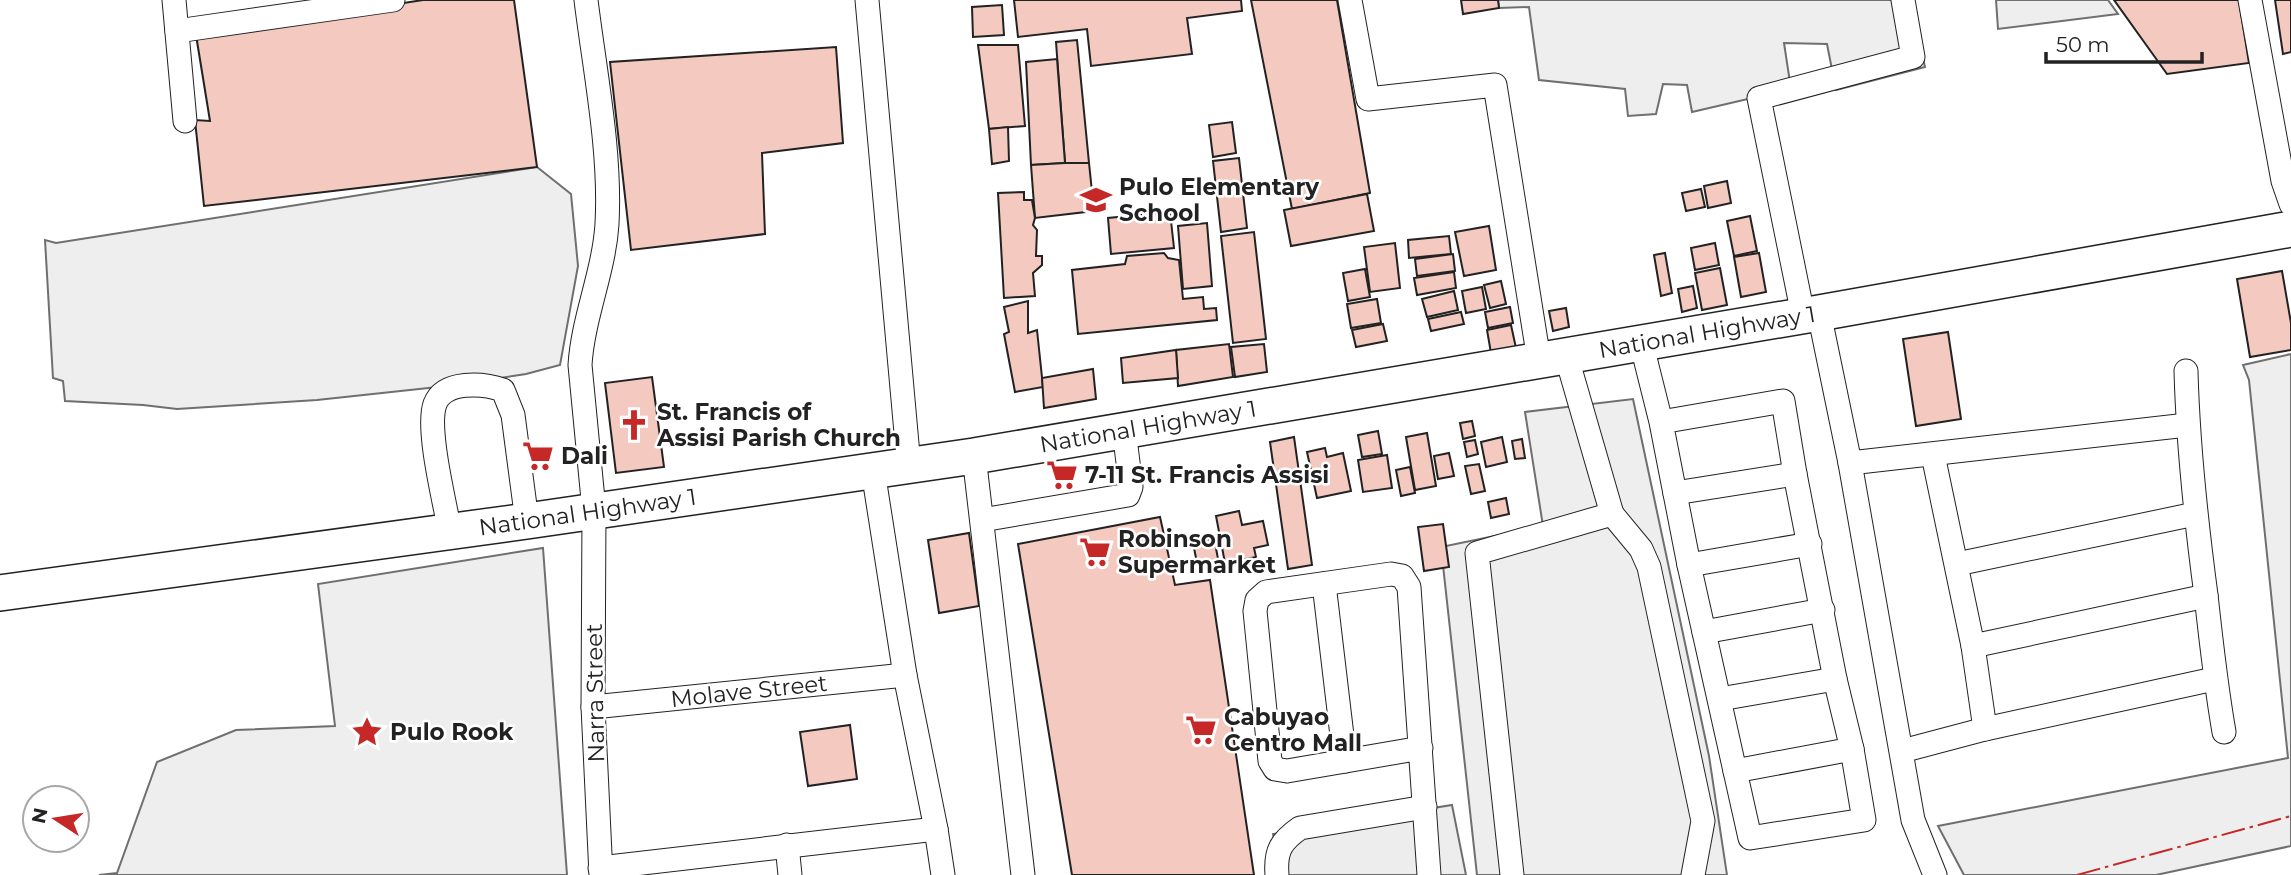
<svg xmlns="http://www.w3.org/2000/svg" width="2291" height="875" font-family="Montserrat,sans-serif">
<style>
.green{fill:#eee;stroke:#6f6f6f;stroke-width:2}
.parking{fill:#ededed;stroke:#6f6f6f;stroke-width:2}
.building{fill:#f3c9c0;stroke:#222;stroke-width:2}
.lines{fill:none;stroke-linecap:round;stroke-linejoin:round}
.minor-casing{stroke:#222;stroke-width:25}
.highway-casing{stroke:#222;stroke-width:38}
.minor{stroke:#fff;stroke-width:23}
.highway{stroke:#fff;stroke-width:35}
.power{stroke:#c62828;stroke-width:2;stroke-dasharray:24 5 3.5 5;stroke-linecap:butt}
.labels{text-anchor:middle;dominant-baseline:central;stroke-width:5;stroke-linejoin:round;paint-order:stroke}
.poi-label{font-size:23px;font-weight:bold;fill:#222;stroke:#fff;text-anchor:start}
.street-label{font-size:23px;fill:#222;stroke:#fff}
</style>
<rect width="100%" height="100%" fill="#fff"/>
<g class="green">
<polygon points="1498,0 1910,0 1925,67 1836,90 1827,44 1784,43 1791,89 1692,112 1687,85 1663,84 1656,114 1628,116 1625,89 1539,80 1529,7 1499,8"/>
<polygon points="1996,0 2108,0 2118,14 1998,29"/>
<polygon points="537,167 571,194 578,266 560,365 526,374 447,386 317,400 177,409 143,405 65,401 63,381 53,378 45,240 56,243"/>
<polygon points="2291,354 2291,846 2156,875 1964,875 1938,826 2288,758 2249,380 2243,365"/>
<polygon points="1633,399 1709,756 1727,875 1477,875 1441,547 1543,526 1525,412"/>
<polygon points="543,548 567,875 99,875 117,873 157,762 236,730 335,726 318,584"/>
</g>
<polygon class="parking" points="1452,805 1466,875 1281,875 1273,834"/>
<g class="building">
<polygon points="423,0 514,0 537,167 204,206 195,120 210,121 196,35"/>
<polygon points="1014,0 1241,0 1242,11 1187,18 1192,54 1091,66 1087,29 1018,37"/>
<polygon points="1251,0 1337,0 1370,193 1292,209"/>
<polygon points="1461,0 1498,0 1499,8 1463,14"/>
<polygon points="2114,0 2239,0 2249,63 2167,74"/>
<polygon points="2275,0 2291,0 2291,52 2283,54"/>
<polygon points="1002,5 1004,35 973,37 972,7"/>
<polygon points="1077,40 1089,163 1065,163 1056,42"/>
<polygon points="978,45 1018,45 1025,126 989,129"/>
<polygon points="836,47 843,143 762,153 765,234 631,250 610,62"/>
<polygon points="1057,59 1065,163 1031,165 1026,62"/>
<polygon points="1232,122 1236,153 1213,157 1209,125"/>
<polygon points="1008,127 1009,161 992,164 989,129"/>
<polygon points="1239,158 1247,228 1221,232 1213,161"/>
<polygon points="1065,163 1089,163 1094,211 1035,218 1031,165"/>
<polygon points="1727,181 1731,203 1708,208 1704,186"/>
<polygon points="1701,189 1705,207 1686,211 1682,193"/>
<polygon points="1024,192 1024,200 1032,200 1035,218 1033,225 1037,230 1036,256 1042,256 1042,265 1033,273 1035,296 1004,298 998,193"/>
<polygon points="1367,194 1374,231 1291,246 1284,210"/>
<polygon points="1170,212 1174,248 1111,254 1108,218"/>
<polygon points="1750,216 1757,251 1734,256 1727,221"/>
<polygon points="1207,223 1212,286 1183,289 1178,226"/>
<polygon points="1489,226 1496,270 1464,276 1455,232"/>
<polygon points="1254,232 1266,339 1233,343 1221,236"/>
<polygon points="1449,236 1451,254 1409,258 1408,240"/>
<polygon points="1395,243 1400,288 1370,292 1364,247"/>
<polygon points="1715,243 1719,265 1695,270 1691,248"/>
<polygon points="1164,253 1168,258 1179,260 1183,299 1203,297 1204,309 1216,308 1217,320 1078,334 1072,270 1125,264 1127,256"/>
<polygon points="1665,253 1672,293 1661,296 1654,255"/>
<polygon points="1759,253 1766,292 1741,297 1734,257"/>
<polygon points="1453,254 1455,271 1417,276 1415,259"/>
<polygon points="1720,268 1727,305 1702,310 1695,273"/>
<polygon points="1365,269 1370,297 1348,301 1343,273"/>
<polygon points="2282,271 2291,323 2291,350 2250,357 2237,279"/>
<polygon points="1454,272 1456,288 1417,295 1414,278"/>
<polygon points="1501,281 1506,304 1490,308 1484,285"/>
<polygon points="1693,286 1697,308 1682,312 1678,289"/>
<polygon points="1482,287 1486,309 1466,313 1462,291"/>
<polygon points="1454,291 1458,310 1427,317 1422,299"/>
<polygon points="1377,299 1381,323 1351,328 1347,304"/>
<polygon points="1028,301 1028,333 1037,330 1043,387 1015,392 1004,334 1009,332 1004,307"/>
<polygon points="1510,307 1513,323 1488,328 1485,312"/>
<polygon points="1566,308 1569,327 1553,331 1549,311"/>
<polygon points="1461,312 1464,324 1431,331 1428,319"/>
<polygon points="1383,324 1387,341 1356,347 1352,330"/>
<polygon points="1511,325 1516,348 1491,353 1487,330"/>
<polygon points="1948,332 1961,419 1916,426 1903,339"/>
<polygon points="1229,344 1233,377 1178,386 1176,350"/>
<polygon points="1264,344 1267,372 1235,377 1231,347"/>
<polygon points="1176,350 1178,378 1123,383 1121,358"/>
<polygon points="1093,369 1096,399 1044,408 1042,378"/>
<polygon points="652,377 664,467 616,473 605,383"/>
<polygon points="1472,421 1475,436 1463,439 1460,423"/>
<polygon points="1378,431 1382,454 1362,457 1358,435"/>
<polygon points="1427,433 1436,486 1415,490 1406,437"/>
<polygon points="1294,437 1312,565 1288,569 1270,442"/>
<polygon points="1502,437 1507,462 1486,467 1481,442"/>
<polygon points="1522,439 1525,458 1515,459 1512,441"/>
<polygon points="1475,440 1478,454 1467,457 1464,442"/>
<polygon points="1325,448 1327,457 1343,453 1351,491 1317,498 1307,452"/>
<polygon points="1449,453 1454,476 1438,479 1434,456"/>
<polygon points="1387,455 1392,488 1363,492 1358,460"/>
<polygon points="1479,464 1485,491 1471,494 1465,466"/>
<polygon points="1410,467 1415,493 1401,496 1396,470"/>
<polygon points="1506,498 1509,514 1491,518 1488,502"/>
<polygon points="1239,511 1242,525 1263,521 1268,545 1254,548 1256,557 1225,563 1216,516"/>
<polygon points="1160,517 1175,585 1210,580 1254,875 1072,875 1018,544"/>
<polygon points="1443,524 1449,567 1424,571 1418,527"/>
<polygon points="969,533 979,606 939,613 928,540"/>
<polygon points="1214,538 1219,564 1198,568 1193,543"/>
<polygon points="850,725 857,779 808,786 800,732"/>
</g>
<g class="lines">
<defs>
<g id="minor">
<polyline points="174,0 185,121"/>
<path d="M586 0C595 73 611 151 607 224 604 272 583 317 580 365L594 510 593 707 601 875"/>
<polyline points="867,0 909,466"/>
<polyline points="1350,0 1368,99 1495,85 1539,360"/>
<polyline points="2250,0 2283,181 2291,204"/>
<polyline points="177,31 393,0"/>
<polyline points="1819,313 1850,463 1913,820 1935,875"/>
<polyline points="1803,315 1759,98 1913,57 1903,0"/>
<polyline points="1641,342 1661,422 1689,565 1750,838 1864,820 1852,749 1835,679 1795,474 1783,401 1661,422"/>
<polyline points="1566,355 1612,514"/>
<path d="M2186 371C2188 446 2196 520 2206 595 2211 641 2216 686 2224 732"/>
<polyline points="1933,455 1973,646 1985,729"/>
<polyline points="974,456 1023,875"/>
<polyline points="1850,463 2187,425"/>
<polyline points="873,471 905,675 936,829 943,875"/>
<polyline points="1675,493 1795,474"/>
<polyline points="982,520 1128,495 1131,487 1124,430"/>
<path d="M450 532C445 503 426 429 435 404 444 380 483 383 503 390L513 415 527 521"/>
<polyline points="1957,564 2195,514"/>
<polyline points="1689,565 1810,544"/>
<polyline points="1324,584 1345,761"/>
<polyline points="1704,632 1823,610"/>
<polyline points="1973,646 2206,596"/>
<polyline points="1720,699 1835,679"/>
<polyline points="593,707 905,675"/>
<polyline points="1421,748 1287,771 1275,769 1270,761 1255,611 1257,600 1266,592 1391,574 1402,576 1409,587 1429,875"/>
<polyline points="1902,751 1985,729 2214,679"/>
<polyline points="1735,771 1852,749"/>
<polyline points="787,845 790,875"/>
<polyline points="600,868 936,829"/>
<path d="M1277 875C1275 851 1281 841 1300 828L1425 807"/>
<polyline points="1512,875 1477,553 1612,514 1641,549 1649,567 1703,821 1693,875"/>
</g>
<g id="highway">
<path id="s1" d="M0 593 527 521 974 456 1819 313 2291 229"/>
</g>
</defs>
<use href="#minor" class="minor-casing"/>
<use href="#highway" class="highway-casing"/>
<use href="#minor" class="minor"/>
<use href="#highway" class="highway"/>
<polyline class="power" points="2077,875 2291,816"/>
</g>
<defs>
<symbol id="school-bare" viewBox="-9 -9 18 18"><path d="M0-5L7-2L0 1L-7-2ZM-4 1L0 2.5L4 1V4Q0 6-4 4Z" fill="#c62828" stroke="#fff" stroke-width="2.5" paint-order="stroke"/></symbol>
<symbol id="church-bare" viewBox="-9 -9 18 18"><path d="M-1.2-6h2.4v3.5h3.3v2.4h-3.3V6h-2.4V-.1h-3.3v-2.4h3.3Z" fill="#c62828" stroke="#fff" stroke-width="2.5" paint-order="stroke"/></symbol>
<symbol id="supermarket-bare" viewBox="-9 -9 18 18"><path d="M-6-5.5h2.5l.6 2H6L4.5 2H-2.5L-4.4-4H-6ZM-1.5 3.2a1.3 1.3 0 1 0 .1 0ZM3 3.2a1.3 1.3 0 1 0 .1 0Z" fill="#c62828" stroke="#fff" stroke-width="2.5" paint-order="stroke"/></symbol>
<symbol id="sight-bare" viewBox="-9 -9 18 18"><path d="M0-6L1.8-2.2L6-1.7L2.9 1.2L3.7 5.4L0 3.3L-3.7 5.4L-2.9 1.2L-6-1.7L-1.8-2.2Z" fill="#c62828" stroke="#fff" stroke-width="2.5" paint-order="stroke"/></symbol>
</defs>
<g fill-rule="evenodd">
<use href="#school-bare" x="1074" y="178" width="44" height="44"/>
<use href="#church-bare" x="612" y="403" width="44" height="44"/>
<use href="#supermarket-bare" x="516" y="434" width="44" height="44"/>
<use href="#supermarket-bare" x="1040" y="453" width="44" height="44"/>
<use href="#supermarket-bare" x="1073" y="530" width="44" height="44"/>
<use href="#supermarket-bare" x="1179" y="708" width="44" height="44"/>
<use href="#sight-bare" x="345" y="710" width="44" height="44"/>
</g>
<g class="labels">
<g class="poi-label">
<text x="1119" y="187">Pulo Elementary<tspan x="1119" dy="26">School</tspan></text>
<text x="657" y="412">St. Francis of<tspan x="657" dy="26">Assisi Parish Church</tspan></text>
<text x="561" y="456">Dali</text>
<text x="1085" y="475">7-11 St. Francis Assisi</text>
<text x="1118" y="539">Robinson<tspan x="1118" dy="26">Supermarket</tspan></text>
<text x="1224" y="717">Cabuyao<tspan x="1224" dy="26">Centro Mall</tspan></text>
<text x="390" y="732">Pulo Rook</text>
</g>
<g class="street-label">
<text stroke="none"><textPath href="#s1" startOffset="1727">National Highway 1</textPath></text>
<text stroke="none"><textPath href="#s1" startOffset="1160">National Highway 1</textPath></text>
<text stroke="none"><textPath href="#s1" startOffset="593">National Highway 1</textPath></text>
<text transform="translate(749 691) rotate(-6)">Molave Street</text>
<text transform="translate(595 693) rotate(-91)">Narra Street</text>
</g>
</g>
<g transform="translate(56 819) rotate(282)"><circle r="33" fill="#ffffff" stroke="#a7a7a7" stroke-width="2"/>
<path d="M0-5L12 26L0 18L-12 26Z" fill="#c62828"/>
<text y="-10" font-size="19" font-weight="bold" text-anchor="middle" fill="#222222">N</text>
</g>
<path d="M2046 52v10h156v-10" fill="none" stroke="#222222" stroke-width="3.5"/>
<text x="2056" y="52" font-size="21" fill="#222222" stroke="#ffffff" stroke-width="5" paint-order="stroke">50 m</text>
</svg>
